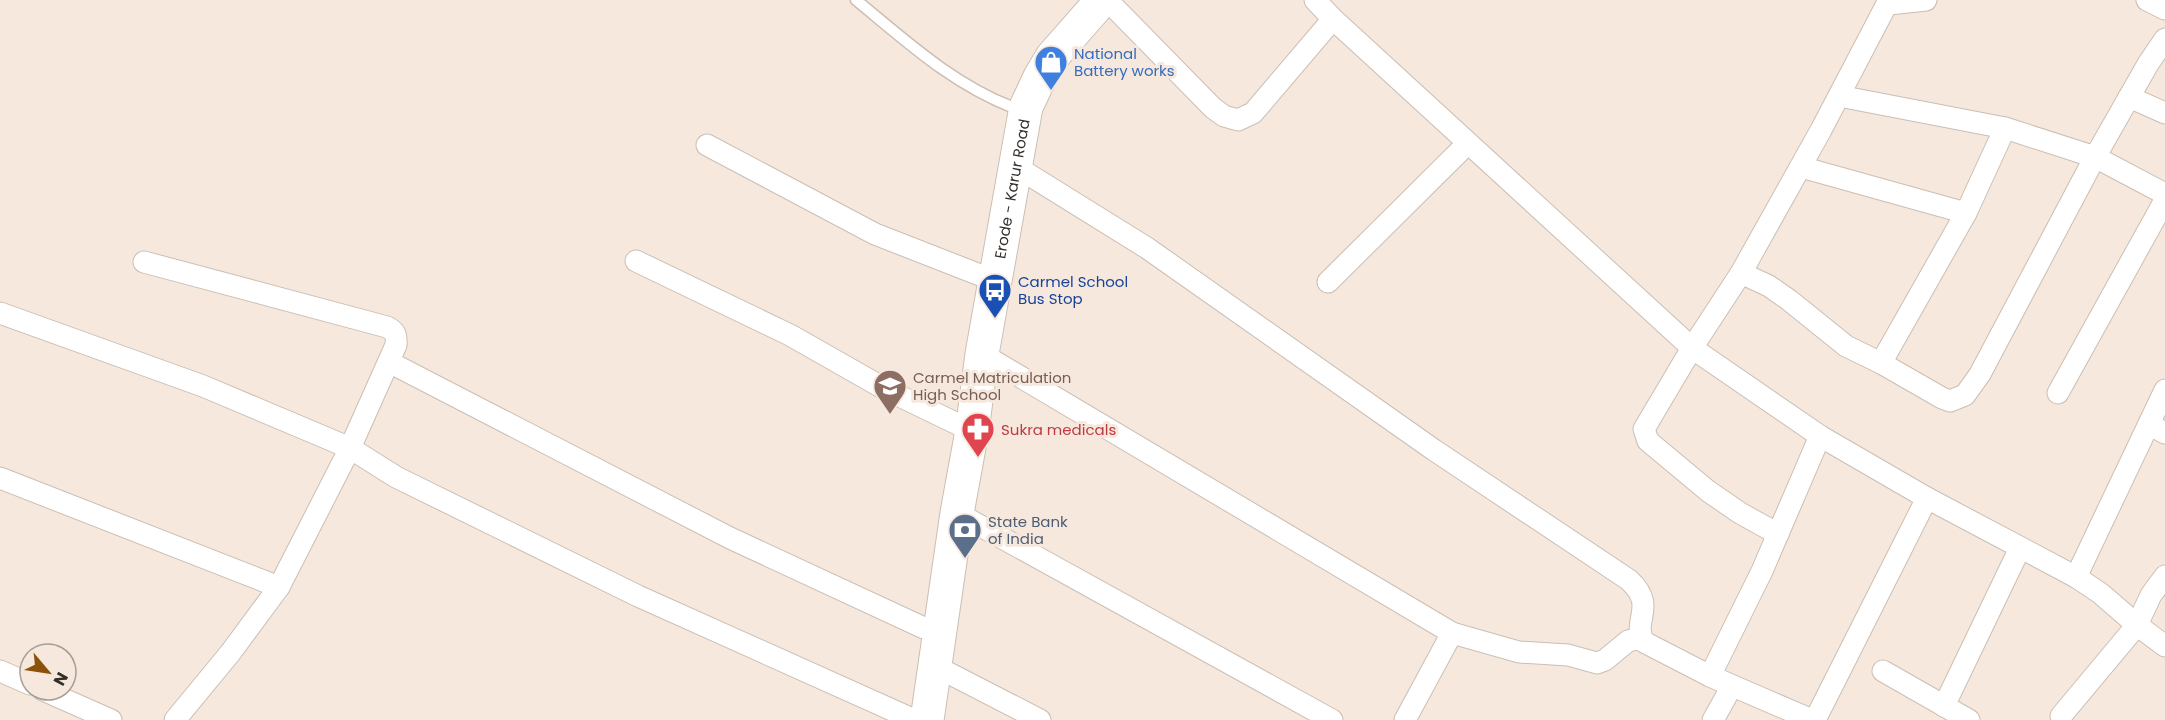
<svg xmlns="http://www.w3.org/2000/svg" width="2165" height="720" font-family="Poppins,sans-serif">
<style>
.lines{fill:none;stroke-linecap:round;stroke-linejoin:round}
.lane-casing{stroke:#cbbeb3;stroke-width:13}
.street-casing{stroke:#cbbeb3;stroke-width:23}
.primary-casing{stroke:#cbbeb3;stroke-width:35}
.lane{stroke:#fff;stroke-width:10}
.street{stroke:#fff;stroke-width:21}
.primary{stroke:#fff;stroke-width:33}
.labels{text-anchor:middle;dominant-baseline:central;stroke-width:6;stroke-linejoin:round;paint-order:stroke}
.shop-label{font-size:15px;fill:#366cbe;stroke:#f6e8dd;text-anchor:start}
.street-label{font-size:15px;fill:#342f2b;stroke:#f6e8dd}
.transit-label{font-size:15px;fill:#164399;stroke:#f6e8dd;text-anchor:start}
.education-label{font-size:15px;fill:#785e54;stroke:#f6e8dd;text-anchor:start}
.health-label{font-size:15px;fill:#be3a42;stroke:#f6e8dd;text-anchor:start}
.service-label{font-size:15px;fill:#4e5e75;stroke:#f6e8dd;text-anchor:start}
</style>
<rect width="100%" height="100%" fill="#f6e8dd"/>
<g class="lines">
<defs>
<path id="lane" d="M856 0C905 40 952 84 1012 107"/>
<g id="street">
<polyline points="1107,0 1213,108 1224,116 1238,120 1253,113 1333,19"/>
<polyline points="1315,0 1333,19 1692,348 1820,436 1927,498 2076,577 2100,593 2137,625 2165,646"/>
<polyline points="2147,0 2165,9"/>
<polyline points="1889,4 1926,0"/>
<polyline points="1839,96 2005,128 2095,157 2165,194"/>
<polyline points="2129,97 2165,113"/>
<polyline points="707,145 875,234 980,275"/>
<path d="M1015 166 1147 248 1434 450 1629 580C1658 607 1631 620 1644 642L1710 676 1812 720"/>
<polyline points="1801,167 1966,213"/>
<polyline points="636,261 790,335 885,389 972,431"/>
<path d="M144 262 387 327C395 331 397 335 396 345L350 448 279 587 231 652 175 720"/>
<polyline points="1741,273 1769,286 1789,300 1846,346 1881,363 1942,398 1950,401 1965,395 1980,374 2095,157 2148,64 2165,39"/>
<polyline points="1328,282 1468,143"/>
<polyline points="0,313 203,386 350,448 396,477 638,596 910,718"/>
<polyline points="982,354 1452,633 1405,720"/>
<polyline points="389,362 730,538 924,628"/>
<polyline points="1881,363 1966,213 2005,128"/>
<polyline points="2058,393 2165,200"/>
<polyline points="2149,424 2165,433"/>
<polyline points="0,478 279,587"/>
<polyline points="957,513 1332,720"/>
<polyline points="1778,534 1740,513 1708,491 1648,441 1644,429 1692,348 1741,273 1821,130 1889,0"/>
<polyline points="2076,577 2165,390"/>
<polyline points="1452,633 1519,652 1568,655 1597,663 1605,660 1628,641 1641,638"/>
<polyline points="935,666 1040,720"/>
<polyline points="0,671 30,684"/>
<polyline points="1883,671 1969,720"/>
<polyline points="1710,676 1762,571 1820,436"/>
<polyline points="43,690 111,720"/>
<polyline points="1944,706 2020,548"/>
<polyline points="2061,716 2137,625 2151,595 2165,576"/>
<polyline points="1713,720 1732,686"/>
<polyline points="1815,720 1927,498"/>
</g>
<g id="primary">
<path id="s1" d="M927 720 957 513 972 431 982 354 1026 107 1040 77 1052 57 1102 0"/>
</g>
</defs>
<use href="#lane" class="lane-casing"/>
<use href="#street" class="street-casing"/>
<use href="#primary" class="primary-casing"/>
<use href="#lane" class="lane"/>
<use href="#street" class="street"/>
<use href="#primary" class="primary"/>
</g>
<defs>
<symbol id="shop-pin" viewBox="-11 -11 22 30"><path d="M0 17L-7.5 6A9.5 9.5 0 1 1 7.5 6Z" fill="#3f7fe0" stroke="#f6e8dd"/><path d="M-5-2.5h2.3a2.7 3.5 0 0 1 5.4 0H5L5.5 6h-11ZM-1.5-2.5h3a1.5 2.3 0 0 0-3 0Z" fill="#fff"/></symbol>
<symbol id="bus-pin" viewBox="-11 -11 22 30"><path d="M0 17L-7.5 6A9.5 9.5 0 1 1 7.5 6Z" fill="#1a4fb4" stroke="#f6e8dd"/><path d="M-5-6H5V4H4V6H2V4H-2V6H-4V4H-5ZM-3.5-4V0h7V-4ZM-3.5 1.2v1.5H-2V1.2ZM2 1.2v1.5H3.5V1.2Z" fill="#fff"/></symbol>
<symbol id="school-pin" viewBox="-11 -11 22 30"><path d="M0 17L-7.5 6A9.5 9.5 0 1 1 7.5 6Z" fill="#8d6e63" stroke="#f6e8dd"/><path d="M0-5L7-2L0 1L-7-2ZM-4 1L0 2.5L4 1V4Q0 6-4 4Z" fill="#fff"/></symbol>
<symbol id="pharmacy-pin" viewBox="-11 -11 22 30"><path d="M0 17L-7.5 6A9.5 9.5 0 1 1 7.5 6Z" fill="#e0444e" stroke="#f6e8dd"/><path d="M-2-6h4v4h4v4h-4v4h-4v-4h-4v-4h4Z" fill="#fff"/></symbol>
<symbol id="bank-pin" viewBox="-11 -11 22 30"><path d="M0 17L-7.5 6A9.5 9.5 0 1 1 7.5 6Z" fill="#5c6f8a" stroke="#f6e8dd"/><path d="M-6-4H6V4H-6ZM0-2.3a2.3 2.3 0 1 0 0 4.6a2.3 2.3 0 1 0 0-4.6Z" fill="#fff"/></symbol>
</defs>
<g fill-rule="evenodd">
<use href="#shop-pin" x="1032" y="43" width="38" height="52"/>
<use href="#bus-pin" x="976" y="271" width="38" height="52"/>
<use href="#school-pin" x="871" y="367" width="38" height="52"/>
<use href="#pharmacy-pin" x="959" y="410" width="38" height="52"/>
<use href="#bank-pin" x="946" y="511" width="38" height="52"/>
</g>
<g class="labels">
<g class="shop-label">
<text x="1074" y="53">National<tspan x="1074" dy="17">Battery works</tspan></text>
</g>
<g class="street-label">
<text stroke="none"><textPath href="#s1" startOffset="538">Erode - Karur Road</textPath></text>
</g>
<g class="transit-label">
<text x="1018" y="281">Carmel School<tspan x="1018" dy="17">Bus Stop</tspan></text>
</g>
<g class="education-label">
<text x="913" y="377">Carmel Matriculation<tspan x="913" dy="17">High School</tspan></text>
</g>
<g class="health-label">
<text x="1001" y="429">Sukra medicals</text>
</g>
<g class="service-label">
<text x="988" y="521">State Bank<tspan x="988" dy="17">of India</tspan></text>
</g>
</g>
<g transform="translate(48 672) rotate(119)"><circle r="28" fill="#f6e8dd" stroke="#a89e96" stroke-width="1.5"/>
<path d="M0-4.5L10 22L0 15L-10 22Z" fill="#8c520b"/>
<text y="-9" font-size="16" font-weight="bold" text-anchor="middle" fill="#342f2b">N</text>
</g>
</svg>
